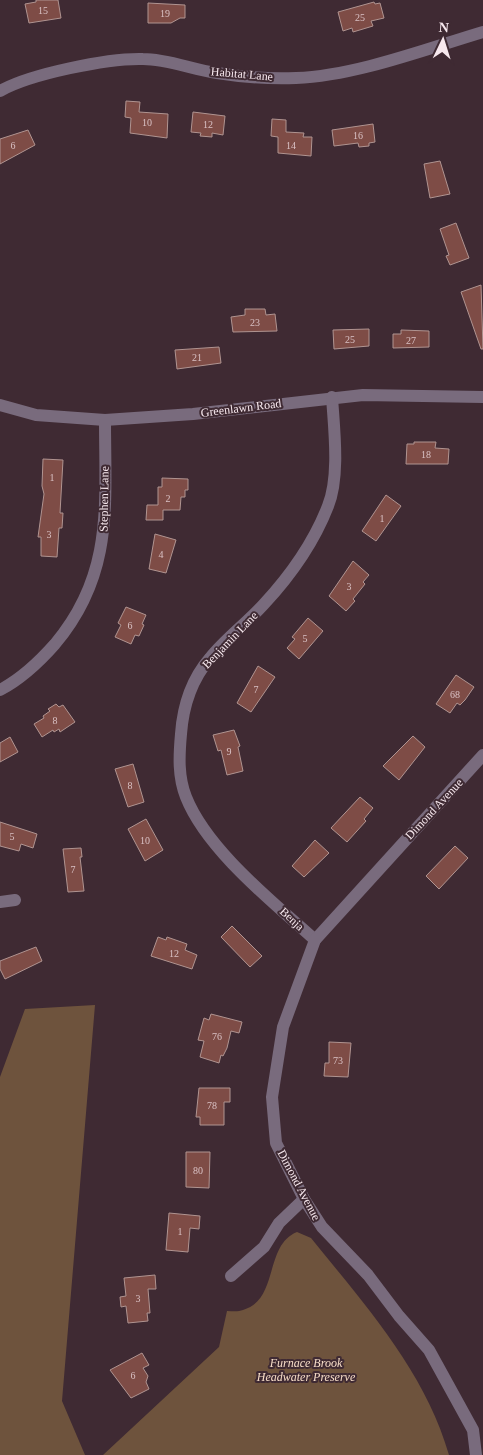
<svg xmlns="http://www.w3.org/2000/svg" width="483" height="1455" font-family="'Times New Roman',serif">
<style>
.green{fill:#6e533d}
.building{fill:#7e4c46;stroke:#b09491}
.lines{fill:none;stroke-linecap:round;stroke-linejoin:round}
.minor{stroke:#796b7d;stroke-width:12}
.labels{text-anchor:middle;dominant-baseline:central;stroke-width:4;stroke-linejoin:round;paint-order:stroke}
.number-label{font-size:10px;fill:#d9c1c4}
.street-label{font-size:12px;fill:#f7e8ee;stroke:#3f2a33}
.park-label{font-size:12px;font-style:italic;fill:#f7ddc8;stroke:#3f2a33}
</style>
<rect width="100%" height="100%" fill="#3f2a33"/>
<g class="green">
<polygon points="95,1005 62,1401 85,1455 0,1455 0,1077 25,1009"/>
<path d="M297 1232 311 1238C365 1305 425 1371 449 1455H103L219 1347 227 1311C232 1311 238 1312 243 1310 279 1300 264 1245 297 1232Z"/>
</g>
<g class="building">
<polygon points="36,0 58,0 61,18 29,23 25,4 36,2"/>
<polygon points="374,2 375,4 380,3 384,18 371,21 373,26 353,32 352,28 343,31 338,12"/>
<polygon points="148,3 185,5 185,18 180,18 171,23 148,23"/>
<polygon points="126,101 140,102 139,112 168,114 167,138 130,133 131,118 125,117"/>
<polygon points="193,112 225,116 223,135 212,133 212,137 200,136 201,133 191,132"/>
<polygon points="272,119 286,120 286,132 304,133 303,137 312,137 311,156 278,153 278,137 271,136"/>
<polygon points="373,124 375,142 369,143 369,146 359,147 358,143 334,146 332,130"/>
<polygon points="28,130 35,145 0,164 0,139"/>
<polygon points="440,161 450,194 430,198 424,164"/>
<polygon points="456,223 469,258 450,265 446,256 449,255 440,229"/>
<polygon points="481,285 483,349 481,349 461,292"/>
<polygon points="245,309 265,309 266,315 275,314 277,331 233,332 231,317 245,315"/>
<polygon points="369,329 369,346 334,349 333,330"/>
<polygon points="401,330 429,331 429,347 393,348 393,334 401,334"/>
<polygon points="219,347 221,363 177,369 175,350"/>
<polygon points="414,442 436,442 435,448 449,449 448,464 406,464 407,444 414,444"/>
<polygon points="43,459 63,460 60,513 63,513 62,528 59,528 57,557 41,556 41,537 38,537 44,494 42,486"/>
<polygon points="162,478 188,479 188,490 185,490 185,497 181,497 180,510 163,510 163,520 146,520 147,505 158,505 158,487 162,487"/>
<polygon points="386,495 401,506 376,541 362,531"/>
<polygon points="155,534 176,540 166,573 149,569"/>
<polygon points="353,561 369,575 363,582 365,584 353,599 355,601 346,611 329,596"/>
<polygon points="126,607 146,615 142,624 144,625 139,636 135,635 131,644 115,637 121,625 118,623"/>
<polygon points="308,618 323,631 299,659 287,648 295,639 292,637"/>
<polygon points="258,666 275,677 251,712 237,703"/>
<polygon points="456,675 474,687 465,700 460,705 457,703 450,713 436,704"/>
<polygon points="56,704 59,707 63,705 75,722 60,732 59,729 54,732 53,730 42,737 34,724 44,718 43,716 50,711 48,709"/>
<polygon points="234,730 240,746 238,747 243,771 227,775 221,750 218,751 213,735"/>
<polygon points="413,736 425,747 399,780 383,766"/>
<polygon points="10,737 18,752 0,762 0,743"/>
<polygon points="133,764 144,802 128,807 115,769"/>
<polygon points="360,797 373,808 364,819 366,821 347,842 331,828"/>
<polygon points="146,819 163,850 145,861 128,829"/>
<polygon points="0,822 37,834 33,848 21,844 19,851 0,846"/>
<polygon points="315,840 329,853 304,877 292,866"/>
<polygon points="455,846 468,858 439,889 426,876"/>
<polygon points="81,848 82,857 80,857 84,891 68,892 63,849"/>
<polygon points="232,926 262,956 250,967 221,937"/>
<polygon points="158,937 166,940 167,937 187,944 185,950 197,955 192,969 151,956"/>
<polygon points="36,947 42,961 5,979 0,969 0,961"/>
<polygon points="211,1014 242,1022 239,1033 231,1031 227,1048 223,1056 221,1055 219,1063 200,1057 204,1041 198,1040 204,1018 209,1020"/>
<polygon points="329,1042 351,1043 348,1077 324,1076 325,1063 329,1063"/>
<polygon points="199,1088 230,1088 230,1102 224,1102 224,1125 200,1125 200,1117 196,1117"/>
<polygon points="186,1152 210,1152 209,1188 186,1187"/>
<polygon points="169,1213 200,1216 199,1229 190,1228 188,1252 166,1250"/>
<polygon points="155,1275 156,1289 148,1289 150,1313 147,1313 148,1321 128,1323 126,1306 121,1307 120,1297 126,1296 124,1278"/>
<polygon points="142,1353 149,1365 143,1368 148,1376 146,1382 149,1389 131,1398 110,1370"/>
</g>
<g class="lines">
<g class="minor">
<path d="M0 91C30 74 108 58 143 59 168 59 193 70 217 73 242 77 271 79 296 78 355 76 426 49 483 32"/>
<polyline points="0,405 36,415 105,420 193,414 363,395 483,397"/>
<path d="M0 690C21 679 40 661 55 644 114 574 105 505 105 420"/>
<polyline points="0,902 15,900"/>
<path d="M315 940C273 902 207 850 186 797 178 777 179 756 181 734 183 706 192 679 210 658 226 638 247 623 264 604 290 576 314 542 328 506 340 476 334 429 332 397"/>
<polyline points="231,1276 264,1247 279,1223 304,1199"/>
<polyline points="476,1455 473,1430 429,1350 399,1316 368,1275 322,1227 304,1199 276,1143 272,1097 283,1027 315,940 483,755"/>
</g>
</g>
<g class="labels">
<g class="number-label">
<text x="43" y="10">15</text>
<text x="165" y="13">19</text>
<text x="360" y="17">25</text>
<text x="147" y="122">10</text>
<text x="208" y="124">12</text>
<text x="358" y="135">16</text>
<text x="13" y="145">6</text>
<text x="291" y="145">14</text>
<text x="255" y="322">23</text>
<text x="350" y="339">25</text>
<text x="411" y="340">27</text>
<text x="197" y="357">21</text>
<text x="426" y="454">18</text>
<text x="52" y="477">1</text>
<text x="168" y="498">2</text>
<text x="382" y="518">1</text>
<text x="49" y="534">3</text>
<text x="161" y="554">4</text>
<text x="349" y="586">3</text>
<text x="130" y="625">6</text>
<text x="305" y="638">5</text>
<text x="256" y="689">7</text>
<text x="455" y="694">68</text>
<text x="55" y="720">8</text>
<text x="229" y="751">9</text>
<text x="130" y="785">8</text>
<text x="12" y="836">5</text>
<text x="145" y="840">10</text>
<text x="73" y="869">7</text>
<text x="174" y="953">12</text>
<text x="217" y="1036">76</text>
<text x="338" y="1060">73</text>
<text x="212" y="1105">78</text>
<text x="198" y="1170">80</text>
<text x="180" y="1231">1</text>
<text x="138" y="1298">3</text>
<text x="133" y="1375">6</text>
</g>
<g class="street-label">
<text transform="translate(242 74) rotate(5)">Habitat Lane</text>
<text transform="translate(241 408) rotate(-7)">Greenlawn Road</text>
<text transform="translate(104 499) rotate(-89)">Stephen Lane</text>
<text transform="translate(230 640) rotate(-46)">Benjamin Lane</text>
<text transform="translate(434 809) rotate(-47)">Dimond Avenue</text>
<text transform="translate(292 919) rotate(43)">Benja</text>
<text transform="translate(299 1185) rotate(62)">Dimond Avenue</text>
</g>
<g class="park-label">
<text x="306" y="1363">Furnace Brook<tspan x="306" dy="14">Headwater Preserve</tspan></text>
</g>
</g>
<g transform="translate(443 40) rotate(4)" stroke="#3f2a33" stroke-width="4" paint-order="stroke">
<path d="M0-4L9 19L0 12L-9 19Z" fill="#f7e8ee"/>
<text y="-8" font-size="14" font-weight="bold" text-anchor="middle" fill="#f7e8ee">N</text>
</g>
</svg>
